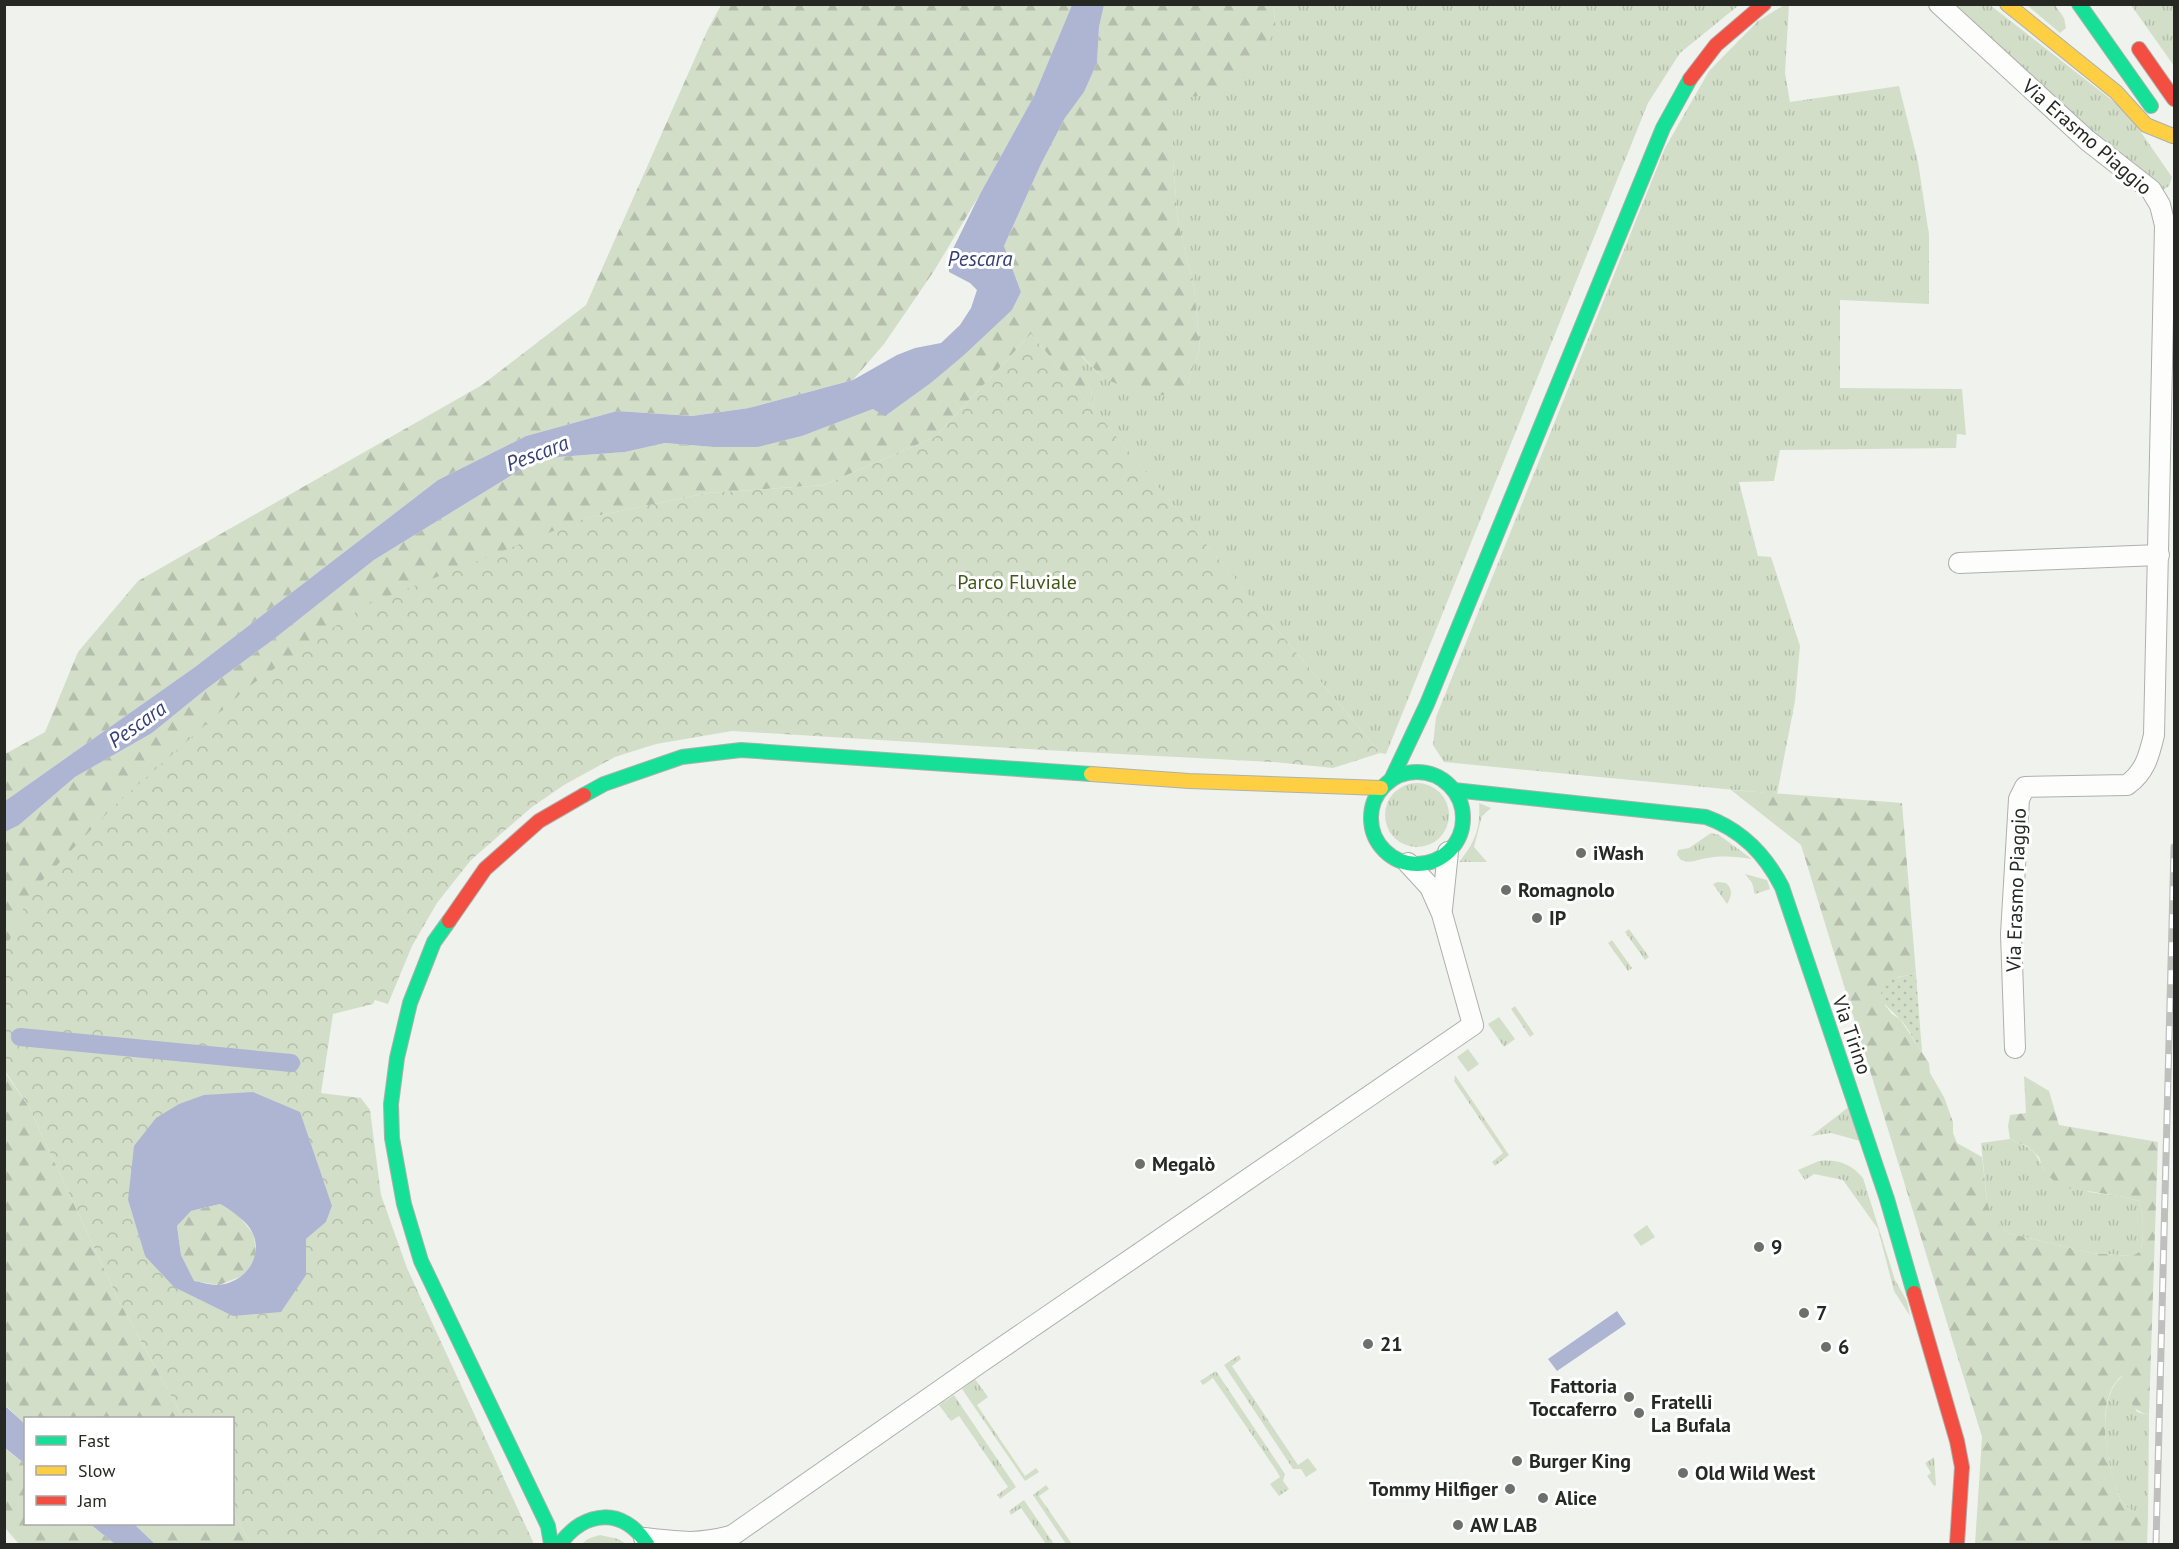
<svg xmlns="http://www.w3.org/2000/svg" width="2179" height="1549" font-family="'PT Sans',sans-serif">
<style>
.grass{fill:url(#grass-tufts)}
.forest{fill:url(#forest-firs)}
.park{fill:url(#park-crowns);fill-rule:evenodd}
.garden{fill:url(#garden-dots)}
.water{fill:#adb5d2;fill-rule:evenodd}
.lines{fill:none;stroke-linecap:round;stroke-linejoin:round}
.stream{stroke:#adb5d2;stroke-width:5}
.canal{stroke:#adb5d2;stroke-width:18}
.street-casing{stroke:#aeb0ac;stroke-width:22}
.fast-casing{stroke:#aeb0ac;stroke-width:16}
.slow-casing{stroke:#aeb0ac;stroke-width:16}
.jam-casing{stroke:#aeb0ac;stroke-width:16}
.street{stroke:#fdfdfc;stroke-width:20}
.fast{stroke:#16e098;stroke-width:14}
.slow{stroke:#ffcf43;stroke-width:14}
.jam{stroke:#f24e42;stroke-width:14}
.rail-casing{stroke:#bfbfbe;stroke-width:7}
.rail{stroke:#fff;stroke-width:4.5;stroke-dasharray:14;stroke-linecap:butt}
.poi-dot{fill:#6d6f6a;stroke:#fff;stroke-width:2}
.labels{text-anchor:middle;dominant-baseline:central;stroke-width:6;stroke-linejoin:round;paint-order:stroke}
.street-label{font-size:20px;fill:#262824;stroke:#fff}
.park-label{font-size:20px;fill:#3f5716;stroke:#fff}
.poi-label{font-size:20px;font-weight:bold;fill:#262824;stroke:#fff;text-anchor:start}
.water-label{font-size:21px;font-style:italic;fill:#364077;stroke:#fff}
</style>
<defs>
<pattern id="grass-tufts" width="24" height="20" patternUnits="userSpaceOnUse" patternTransform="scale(1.5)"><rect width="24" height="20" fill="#d3dec8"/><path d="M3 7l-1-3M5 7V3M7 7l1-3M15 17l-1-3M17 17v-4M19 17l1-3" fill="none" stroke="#b5beac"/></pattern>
<pattern id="forest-firs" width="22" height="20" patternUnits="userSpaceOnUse" patternTransform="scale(1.5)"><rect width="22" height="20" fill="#d3dec8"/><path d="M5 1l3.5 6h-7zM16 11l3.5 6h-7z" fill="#b5beac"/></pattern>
<pattern id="park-crowns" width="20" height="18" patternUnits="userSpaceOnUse" patternTransform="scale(1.5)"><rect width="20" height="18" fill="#d3dec8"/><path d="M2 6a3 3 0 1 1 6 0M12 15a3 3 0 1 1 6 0" fill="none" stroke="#b5beac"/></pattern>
<pattern id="garden-dots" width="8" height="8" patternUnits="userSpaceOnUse" patternTransform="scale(1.5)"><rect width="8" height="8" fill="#d3dec8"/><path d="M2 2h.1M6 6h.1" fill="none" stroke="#b5beac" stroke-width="1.8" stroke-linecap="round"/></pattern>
</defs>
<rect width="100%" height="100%" fill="#f0f3ed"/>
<g class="grass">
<polygon points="1273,5 1739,5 1680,53 1648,103 1386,754 1380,753 1094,410 1091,390 1079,368 1081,356 1103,378 1187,385 1200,348 1194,287 1178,222 1173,161 1173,99 1202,95 1276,28"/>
<polygon points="1784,5 1789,5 1785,73 1790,102 1899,86 1918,162 1929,235 1929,304 1840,300 1840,388 1962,389 1966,435 1957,434 1956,448 1780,450 1774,481 1739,482 1758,556 1771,557 1800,646 1795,701 1777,794 1444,762 1433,745 1436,717 1665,148 1709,71 1758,21"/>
<polygon points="1947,5 1990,5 2127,112 2172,177 2169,186 2160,192"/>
<polygon points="2027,5 2055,5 2064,18 2066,28 2060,33"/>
<polygon points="2131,5 2174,5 2174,66"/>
<circle cx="1417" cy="815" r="32"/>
<path d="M1479 803 1491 808 1482 816 1474 847 1487 862H1459C1474 844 1481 828 1479 803Z"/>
<path d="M1711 833 1719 835 1752 859C1738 857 1723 855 1708 858 1698 859 1689 865 1680 859L1677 855 1678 850 1689 848Z"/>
<polygon points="1745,874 1767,880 1770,889 1755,894 1752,883"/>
<path d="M1718 882 1726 883C1734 890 1731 897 1727 904L1713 884Z"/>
<polygon points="1629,929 1649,957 1645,960 1625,932"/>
<polygon points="1612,940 1632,968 1628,971 1608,943"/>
<polygon points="1515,1006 1534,1034 1530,1037 1511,1009"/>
<polygon points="1499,1017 1515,1039 1504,1047 1488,1024"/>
<polygon points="1468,1049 1479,1064 1468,1072 1457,1057"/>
<polygon points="1455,1075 1509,1155 1495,1166 1492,1162 1503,1153 1454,1081"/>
<polygon points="1850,1106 1860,1141 1831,1133 1811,1136"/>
<path d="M2010 1139C2030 1147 2037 1151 2044 1172L2089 1192 2119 1196 2139 1201C2145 1218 2143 1234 2141 1251L2132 1256 2091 1253 2008 1233 1992 1219 1987 1201 1981 1143Z"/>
<path d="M1819 1161C1838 1159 1851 1164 1863 1178L1895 1280 1907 1301 1910 1316 1894 1291 1878 1229 1843 1180 1814 1174 1805 1180 1798 1170Z"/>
<polygon points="1647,1225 1655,1237 1641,1246 1633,1235"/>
<polygon points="1239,1355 1241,1359 1232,1366 1298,1465 1308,1458 1317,1470 1306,1477 1301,1469 1293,1469 1224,1365"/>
<polygon points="1216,1371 1285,1474 1283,1481 1289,1489 1279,1496 1270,1484 1280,1477 1276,1470 1213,1378 1203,1385 1200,1381"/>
<path d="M2123 1376 2137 1412 2149 1415 2148 1518C2139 1515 2130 1511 2124 1504 2120 1500 2118 1492 2116 1487 2106 1459 2095 1396 2123 1376Z"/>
<polygon points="975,1379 988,1397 977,1405 1025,1476 1036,1468 1039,1472 1025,1481 962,1389"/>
<polygon points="954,1395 1016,1487 1000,1499 997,1495 1008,1487 959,1416 951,1421 939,1405"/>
<polygon points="1934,1457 1936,1485 1934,1486 1927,1476 1931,1473 1925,1463"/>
<polygon points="1046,1485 1049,1489 1039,1496 1072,1544 1066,1544 1033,1495"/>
<polygon points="1024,1500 1054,1544 1046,1544 1021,1508 1011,1515 1009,1511"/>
<polygon points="600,1535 618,1539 626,1544 581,1544 590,1538"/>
</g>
<g class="forest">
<polygon points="721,5 1072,5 1034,96 980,194 934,271 884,344 853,380 749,408 692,416 617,411 526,436 438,480 195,667 5,801 5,754 45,732 78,652 138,581 482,385 586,305 707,31"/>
<polygon points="1104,5 1273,5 1276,28 1253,74 1202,95 1173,100 1173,161 1178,222 1194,287 1200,348 1187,385 1165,395 1146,396 1103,378 1082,356 1080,368 1091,390 1094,410 1031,334 935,437 824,485 708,493 586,518 31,893 5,951 5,832 19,825 75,777 152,733 205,690 274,639 374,560 533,462 558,457 625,452 665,443 714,447 758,447 802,436 873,409 932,382 1012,310 1021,292 1004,246 1041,164 1065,118 1084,92 1097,63 1099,27"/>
<path d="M1731 790 1902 803 1916 974 1898 977 1885 1005 1892 1014 1900 1019 1929 1063 1930 1073 1944 1097 1953 1122V1133L1957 1143 1982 1157 1987 1201 1992 1218 2008 1233 2091 1253 2132 1256 2141 1251C2143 1234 2145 1218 2139 1201L2119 1196 2061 1187 2044 1172 2039 1157 2027 1146 2010 1139 2008 1126 2010 1115 2026 1113 2024 1076 2049 1091 2059 1125 2158 1142 2149 1415C2126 1409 2130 1394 2122 1376 2095 1396 2106 1460 2116 1487 2118 1493 2120 1500 2124 1504 2130 1511 2139 1514 2148 1518L2147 1544H1975L1982 1437 1801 845Z"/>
<polygon points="4,1071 29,1107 118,1299 183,1418 26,1418 25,1424 5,1405"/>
<polygon points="220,1204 239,1216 254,1235 256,1256 245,1275 219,1285 193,1281 181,1255 177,1226 191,1211"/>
<polygon points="4,1448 25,1464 26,1524 90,1524 115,1544 19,1544 5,1528"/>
<polygon points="233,1509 250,1544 155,1544 134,1524 232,1524"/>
</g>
<path class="park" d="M1031 334 1380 753 1333 768 1274 762 1044 750 732 731 656 744 615 757 564 785 532 807 471 860 437 903 412 946 388 1004 375 1000 373 1004 333 1014 321 1093 361 1098 370 1110 381 1195 407 1268 534 1544H250L233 1509 232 1418H183L118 1299 29 1107 5 1071V951L30 893 115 805 248 687 366 605 586 518 708 493 824 485 935 437ZM128 1200 332 1206 326 1222 306 1239V1275L233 1316 145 1256Z"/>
<path class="garden" d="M1916 974 1922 1052C1915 1043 1908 1027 1900 1019 1889 1007 1881 1006 1881 987 1891 978 1903 976 1916 974Z"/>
<g class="water">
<polygon points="1072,5 1104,5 1099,27 1097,63 1084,92 1065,118 1041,164 1004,246 1021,292 1012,310 964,355 932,382 885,416 873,409 802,436 758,447 714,447 665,443 625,452 558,457 533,462 374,560 274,639 205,690 152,733 75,777 19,825 5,832 5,801 195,667 438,480 526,436 617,411 692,416 749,408 853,380 897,355 915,348 941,343 960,325 971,308 977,290 970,283 949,272 949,257 980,194 1034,96"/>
<path d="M253 1092 300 1112 332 1206 326 1222 306 1239V1275L281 1312 233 1316 174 1287 145 1256 128 1200 134 1146 156 1118 179 1104 204 1095ZM220 1204C232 1211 249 1222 254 1236 262 1261 242 1284 217 1285 210 1285 201 1282 194 1281L181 1255 177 1226 191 1211Z"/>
<polygon points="1617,1311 1626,1324 1557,1371 1548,1359"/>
<polygon points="4,1405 25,1424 25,1464 5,1448"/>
<polygon points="90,1524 134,1524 155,1544 115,1544"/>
</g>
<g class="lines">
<polyline class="stream" points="15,1033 298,1063"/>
<polyline class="canal" points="20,1037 291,1063"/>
<defs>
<g id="street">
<path d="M1939 4 2087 140 2151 190 2160 205 2165 225 2154 735C2149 756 2145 772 2127 785L2025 787 2019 799 2011 934 2015 1048"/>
<polyline points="1959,563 2159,555"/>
<polyline points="1442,909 1448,852"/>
<path d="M644 1538C679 1542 697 1545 731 1536"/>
<polyline points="720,1544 978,1364 1473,1025 1442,914 1430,887 1408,863"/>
</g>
<g id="fast">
<polyline points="2079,4 2151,106"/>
<circle cx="1417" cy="818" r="46"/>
<polyline points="1391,780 1427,704 1663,128 1690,79"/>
<path d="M1454 790 1706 817C1742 830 1765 854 1782 887L1887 1199 1914 1293"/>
<polyline points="584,795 604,784 682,757 741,750 1091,774"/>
<polyline points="449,921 434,942 410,1003 397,1058 391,1104 392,1138 404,1204 421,1261 548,1526 551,1544"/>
<path d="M560 1544C585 1510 623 1507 647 1544"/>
</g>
<g id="slow">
<polyline points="2007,4 2116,92 2146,125 2173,136"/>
<polyline points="1091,774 1189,781 1381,788"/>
</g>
<g id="jam">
<polyline points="2139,49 2174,99"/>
<polyline points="1690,79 1716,45 1764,4"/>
<polyline points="449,921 485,869 539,821 584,795"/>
<polyline points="1914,1293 1957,1441 1962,1467 1957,1544"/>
</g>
</defs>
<use href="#street" class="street-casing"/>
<use href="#fast" class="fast-casing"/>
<use href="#slow" class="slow-casing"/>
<use href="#jam" class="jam-casing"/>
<use href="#street" class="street"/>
<use href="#fast" class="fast"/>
<use href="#slow" class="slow"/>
<use href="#jam" class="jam"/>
<defs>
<polyline id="rail" points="2156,1544 2174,847"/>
</defs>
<use href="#rail" class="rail-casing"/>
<use href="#rail" class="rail"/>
</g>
<g class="poi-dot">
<circle cx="1581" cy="853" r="6"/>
<circle cx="1506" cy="890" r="6"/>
<circle cx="1537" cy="918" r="6"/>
<circle cx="1140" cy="1164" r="6"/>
<circle cx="1759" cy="1247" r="6"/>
<circle cx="1804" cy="1313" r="6"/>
<circle cx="1368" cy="1344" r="6"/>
<circle cx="1826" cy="1347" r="6"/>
<circle cx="1629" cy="1397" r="6"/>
<circle cx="1639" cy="1413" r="6"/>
<circle cx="1517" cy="1461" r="6"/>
<circle cx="1683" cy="1473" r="6"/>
<circle cx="1510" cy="1489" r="6"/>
<circle cx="1543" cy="1498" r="6"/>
<circle cx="1458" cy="1525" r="6"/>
</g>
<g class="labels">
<g class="street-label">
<text transform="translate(2087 137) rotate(41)">Via Erasmo Piaggio</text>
<text transform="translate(2016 890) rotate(-88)">Via Erasmo Piaggio</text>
<text transform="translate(1852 1035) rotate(71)">Via Tirino</text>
</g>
<g class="park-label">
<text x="1017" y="582">Parco Fluviale</text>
</g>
<g class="poi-label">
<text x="1593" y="853">iWash</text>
<text x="1518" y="890">Romagnolo</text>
<text x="1549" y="918">IP</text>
<text x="1152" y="1164">Megalò</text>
<text x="1771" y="1247">9</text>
<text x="1816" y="1313">7</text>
<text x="1380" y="1344">21</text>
<text x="1838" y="1347">6</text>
<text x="1617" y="1386" text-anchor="end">Fattoria<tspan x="1617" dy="23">Toccaferro</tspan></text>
<text x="1651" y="1402">Fratelli<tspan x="1651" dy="23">La Bufala</tspan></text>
<text x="1529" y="1461">Burger King</text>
<text x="1695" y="1473">Old Wild West</text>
<text x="1498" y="1489" text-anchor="end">Tommy Hilfiger</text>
<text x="1555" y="1498">Alice</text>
<text x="1470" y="1525">AW LAB</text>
</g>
<g class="water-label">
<text x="980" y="258">Pescara</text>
<text transform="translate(537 453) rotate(-21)">Pescara</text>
<text transform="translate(137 724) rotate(-35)">Pescara</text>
</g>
</g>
<rect width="2179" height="1549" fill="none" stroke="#262824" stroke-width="12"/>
<rect x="24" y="1417" width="210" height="108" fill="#ffffff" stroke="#a8a9a7" stroke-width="1.5"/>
<rect x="36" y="1436" width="30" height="9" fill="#16e098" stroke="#a8a9a7" stroke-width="1.5"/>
<text x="78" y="1447" font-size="18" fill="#262824">Fast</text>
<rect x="36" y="1466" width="30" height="9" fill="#ffcf43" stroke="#a8a9a7" stroke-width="1.5"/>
<text x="78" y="1477" font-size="18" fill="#262824">Slow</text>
<rect x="36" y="1496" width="30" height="9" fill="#f24e42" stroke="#a8a9a7" stroke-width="1.5"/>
<text x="78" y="1507" font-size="18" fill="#262824">Jam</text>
</svg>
